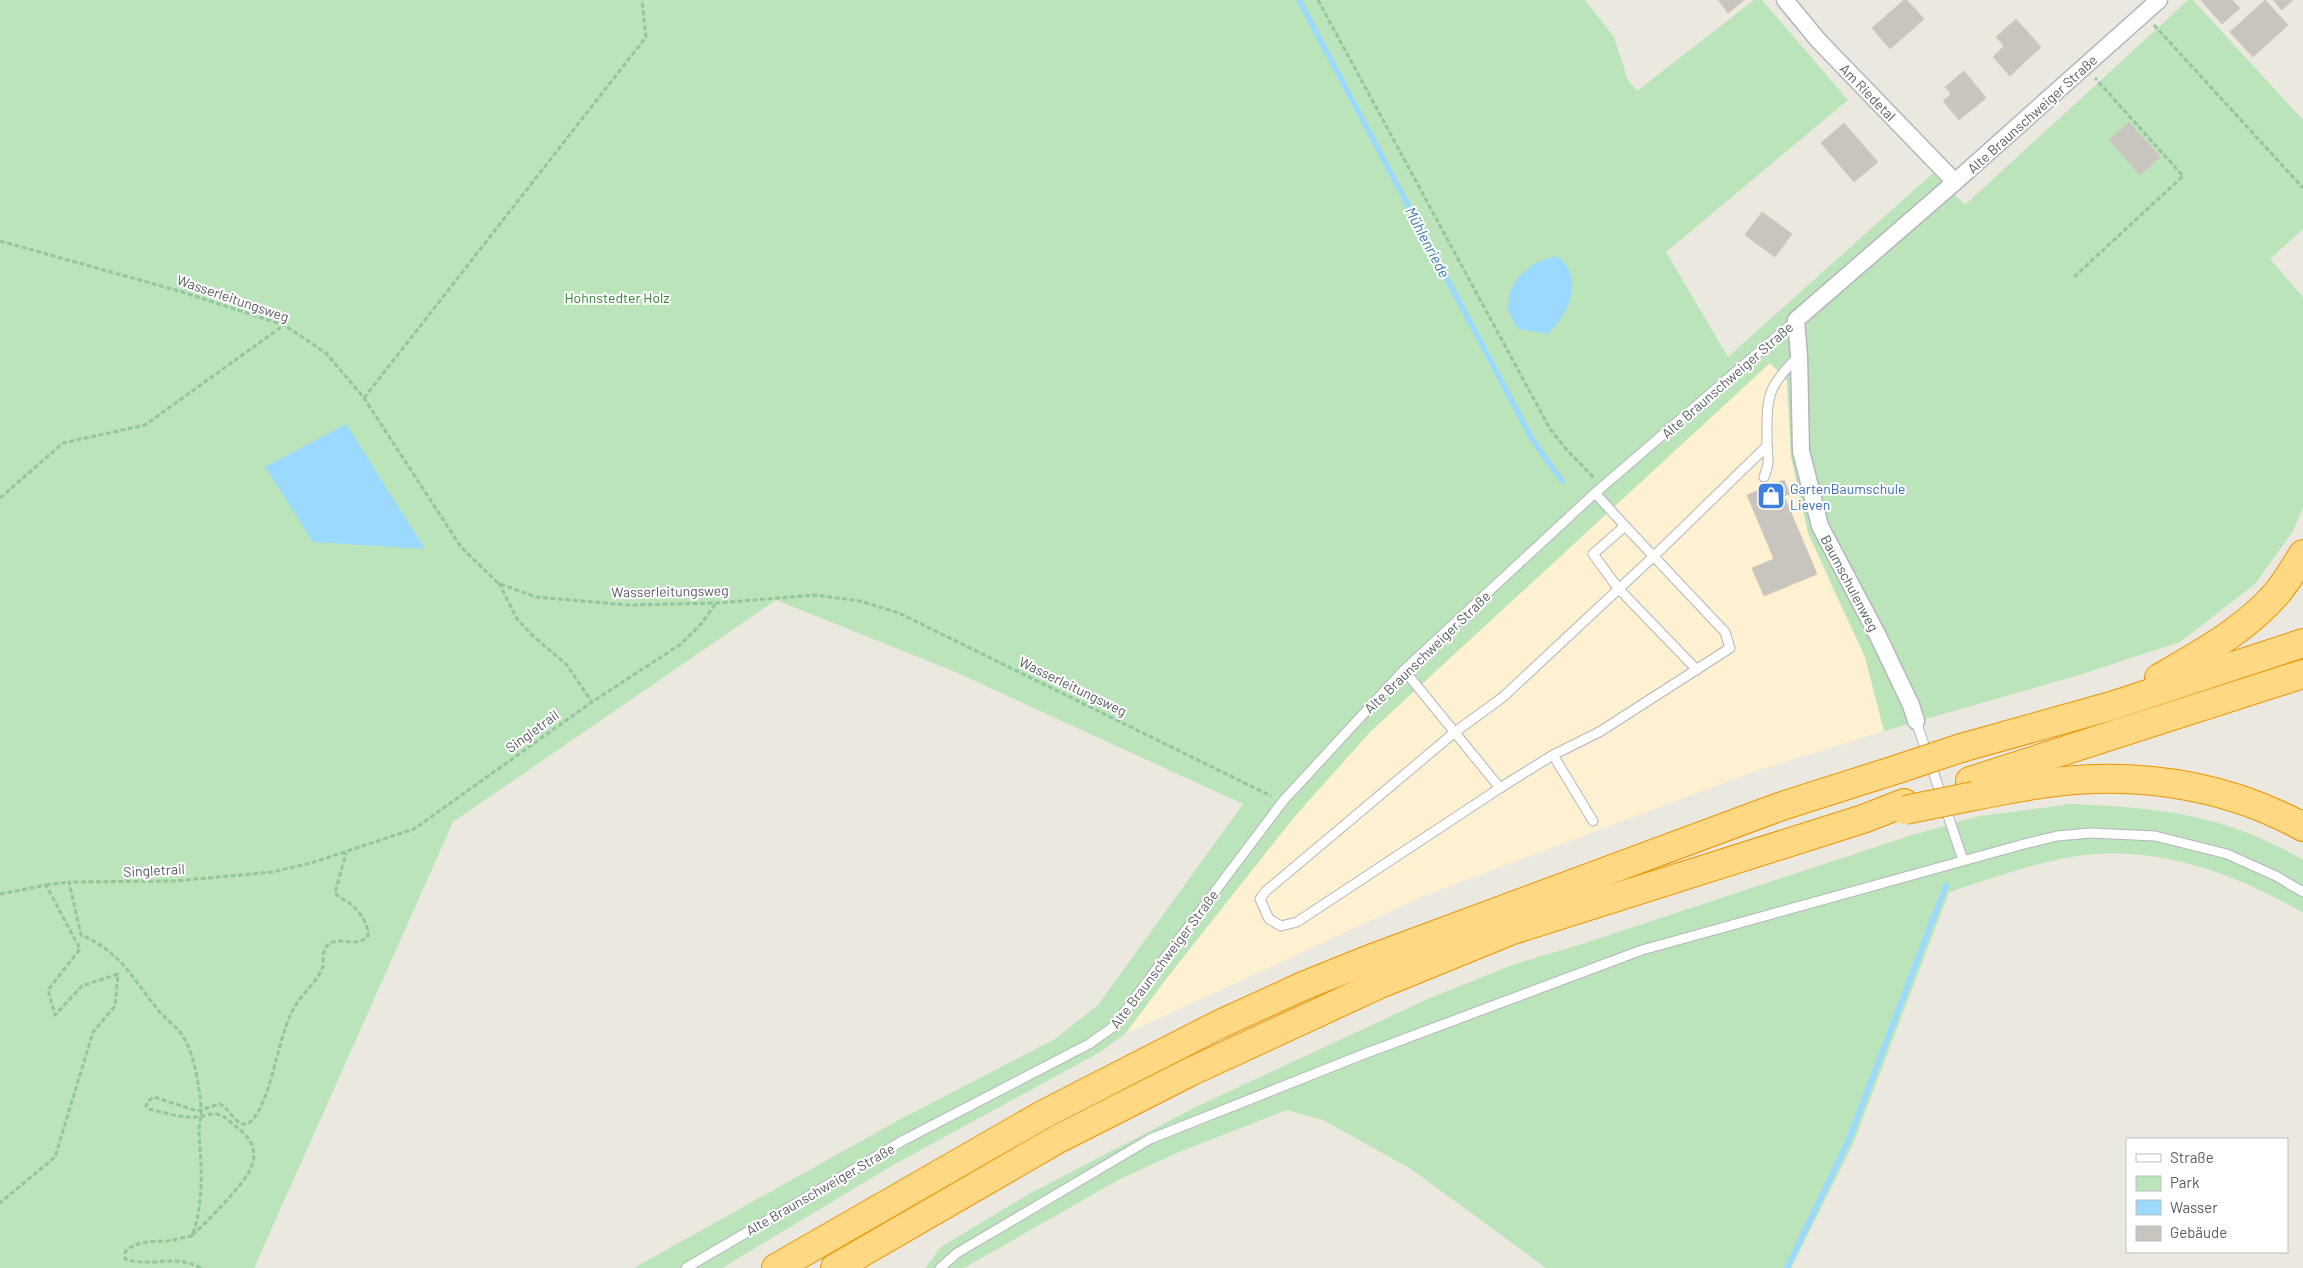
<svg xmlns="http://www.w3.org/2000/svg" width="2303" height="1268" font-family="Barlow,sans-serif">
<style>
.commercial{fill:#fef1d1}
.green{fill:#bce4ba}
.water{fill:#9bd9ff}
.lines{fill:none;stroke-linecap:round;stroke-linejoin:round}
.stream{stroke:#9bd9ff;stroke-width:5.5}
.building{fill:#c8c4be;stroke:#d0c9bd}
.service-casing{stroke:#b2b6ba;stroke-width:11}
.minor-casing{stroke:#b2b6ba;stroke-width:19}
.motorway-casing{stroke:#ea9500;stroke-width:30}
.path{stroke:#93c59f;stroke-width:3;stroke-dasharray:5 2.5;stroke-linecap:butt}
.service{stroke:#fff;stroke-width:9}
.minor{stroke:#fff;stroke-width:16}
.motorway{stroke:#fed883;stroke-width:28}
.motorway-bridge-casing{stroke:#ea9500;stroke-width:30;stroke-linecap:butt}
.motorway-bridge{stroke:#fed883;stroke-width:28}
.labels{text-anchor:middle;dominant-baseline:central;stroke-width:4;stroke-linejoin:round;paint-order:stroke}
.street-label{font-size:14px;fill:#585c60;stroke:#fff}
.park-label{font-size:14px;fill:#338433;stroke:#fff}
.shop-label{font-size:14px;fill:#366cbe;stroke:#fff;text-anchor:start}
.water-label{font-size:15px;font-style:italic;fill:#3979b1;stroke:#fff}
</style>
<rect width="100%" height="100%" fill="#ebe8df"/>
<polygon class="commercial" points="1770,363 1787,381 1791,457 1830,584 1865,657 1884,731 1750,773 1424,896 1125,1034 1166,979 1295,816 1371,731"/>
<g class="green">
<polygon points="0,0 1585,0 1614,37 1628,80 1637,91 1754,0 1762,0 1848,100 1666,252 1728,357 1933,173 1965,205 2188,0 2193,0 2303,120 2303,229 2270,259 2303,297 2303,507 2293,531 2255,584 2180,642 2076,676 1884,731 1865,657 1808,533 1791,457 1787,381 1770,363 1371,731 1295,816 1166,979 1125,1034 1100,1052 895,1164 722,1268 634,1268 897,1121 1055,1039 1098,1005 1243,804 953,671 776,600 453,822 254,1268 0,1268"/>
<path d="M2071 804C2160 808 2225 814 2303 860V913C2240 876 2170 849 2095 854 2045 858 1996 877 1949 892L1853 1144 1791 1268H1546L1411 1169 1323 1120 1287 1110 1179 1152 1120 1179 964 1268H925L941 1247 1029 1194 1196 1107 1430 998 1515 964 1582 944 1912 835 1980 816Z"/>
</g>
<g class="water">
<path d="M1556 256C1586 275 1569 316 1547 334L1518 329 1508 311 1509 294 1516 279 1535 263Z"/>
<polygon points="346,424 425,549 313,542 265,467"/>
</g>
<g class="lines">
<g class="stream">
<polyline points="1299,0 1532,439 1562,481"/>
<polyline points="1787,1268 1849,1139 1946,885"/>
</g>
</g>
<g class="building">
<polygon points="1718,0 1744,0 1728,13"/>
<polygon points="1904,0 1907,0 1924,19 1890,49 1872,28"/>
<polygon points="2201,0 2232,0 2240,8 2222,24"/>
<polygon points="2265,0 2288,25 2253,57 2230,32"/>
<polygon points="2273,0 2293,0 2282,10"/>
<polygon points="2016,19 2041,47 2010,76 1993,57 2004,46 1996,37"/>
<polygon points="1964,71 1986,98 1959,120 1943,101 1951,94 1945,87"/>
<polygon points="2129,122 2160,157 2140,175 2109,140"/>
<polygon points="1844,123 1878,162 1854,182 1821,143"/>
<polygon points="1762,212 1792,234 1775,257 1745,235"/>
<polygon points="1784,480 1790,494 1784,496 1817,574 1764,596 1752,568 1774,559 1747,495"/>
</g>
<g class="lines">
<defs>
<g id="service">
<path d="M1764 477C1771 459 1767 460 1767 443 1767 398 1765 388 1799 356"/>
<polyline points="1595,493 1625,526 1593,554 1618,588 1697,670"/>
<polyline points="1625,526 1725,632 1730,648 1601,731 1553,755 1500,788 1297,922 1281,926 1269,919 1260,899 1266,891 1455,732 1503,697 1654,556 1767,446"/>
<polyline points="1404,670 1500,788"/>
<polyline points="1916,721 1963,860"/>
<polyline points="1553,755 1593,821"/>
<polyline points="686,1268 904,1140 1089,1044 1113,1027 1283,801 1404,670 1595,493 1796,320"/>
<polyline points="940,1268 957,1253 1150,1139 1364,1054 1642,950 2024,844 2057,836 2091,833 2155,836 2227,854 2276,876 2303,892"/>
</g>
<g id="minor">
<polyline points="1785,0 1818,40 1955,182"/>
<polyline points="1916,721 1911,705 1877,634 1820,526 1801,451 1799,356 1796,320 1955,182 2159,0"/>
</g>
<g id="motorway">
<path d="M2159 678C2201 654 2245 630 2277 593 2287 581 2295 567 2303 554"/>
<polyline points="1961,748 2111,706 2303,643"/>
<polyline points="1970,781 2303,674"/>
<path d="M1974 796C2008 790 2041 782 2076 780 2154 774 2234 789 2303 827"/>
<polyline points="776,1268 1044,1114 1218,1025 1303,986 1375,957 1779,807 1895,770"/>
<polyline points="835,1268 1058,1139 1190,1072 1380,984 1510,931 1863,819 1904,803"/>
</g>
</defs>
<use href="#service" class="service-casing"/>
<use href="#minor" class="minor-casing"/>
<use href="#motorway" class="motorway-casing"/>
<g class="path">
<polyline points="1318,0 1550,429 1567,450 1595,479"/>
<polyline points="2154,25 2303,188"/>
<polyline points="0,241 179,291 284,325 326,353 364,398 461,547 498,583 536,597 628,605 717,603 815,595 860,601 899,613 1271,796"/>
<polyline points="2074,277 2183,176 2095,78"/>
<polyline points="364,398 646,37 642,0"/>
<polyline points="0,498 63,443 145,425 284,325"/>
<polyline points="499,583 517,619 533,636 566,664 592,702"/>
<polyline points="46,885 69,882"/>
<polyline points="0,894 46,885 80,949 48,990 55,1015 82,986 118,974 115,1006 93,1032 55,1157 0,1203"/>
<path d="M192 1235C205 1224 216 1212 227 1200 246 1178 270 1155 239 1129 232 1124 226 1116 217 1114 208 1113 200 1118 190 1117 177 1117 163 1112 149 1109L146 1106 148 1101 154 1097 197 1111 220 1104C229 1108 237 1127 246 1124 262 1120 274 1068 278 1053 283 1036 287 1018 297 1003 305 991 316 982 322 969 325 962 321 953 326 947 337 933 355 950 368 936 369 925 360 912 352 905 346 900 340 899 335 893L346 853"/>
<path d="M201 1268C174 1253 153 1268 125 1259V1252C137 1240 151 1242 167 1241 175 1240 184 1237 192 1236 205 1201 201 1166 199 1131 199 1123 202 1115 201 1108 200 1089 194 1054 184 1038 178 1027 166 1020 158 1010 133 979 121 952 81 935L69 882 175 881 272 872 311 863 414 829 592 702 681 644 702 623 716 603"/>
</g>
<use href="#service" class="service"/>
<use href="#minor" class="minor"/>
<use href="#motorway" class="motorway"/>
<defs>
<g id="motorway-bridge">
<polyline points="1895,770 1961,748"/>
<polyline points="1905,810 1974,796"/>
</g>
</defs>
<use href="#motorway-bridge" class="motorway-bridge-casing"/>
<use href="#motorway-bridge" class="motorway-bridge"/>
</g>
<defs>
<symbol id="shop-square" viewBox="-11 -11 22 22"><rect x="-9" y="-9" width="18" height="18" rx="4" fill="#3f7fe0" stroke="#fff"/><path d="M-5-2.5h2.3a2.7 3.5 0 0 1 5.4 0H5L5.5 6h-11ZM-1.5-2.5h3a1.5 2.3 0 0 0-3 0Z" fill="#fff"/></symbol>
</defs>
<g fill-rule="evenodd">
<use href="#shop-square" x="1755" y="480" width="32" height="32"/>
</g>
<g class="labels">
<g class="street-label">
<text transform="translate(1868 92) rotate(46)">Am Riedetal</text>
<text transform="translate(2032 114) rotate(-42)">Alte Braunschweiger Straße</text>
<text transform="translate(233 298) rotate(19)">Wasserleitungsweg</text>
<text transform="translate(1727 380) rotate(-41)">Alte Braunschweiger Straße</text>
<text transform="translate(1850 583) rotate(62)">Baumschulenweg</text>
<text transform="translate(670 591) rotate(-1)">Wasserleitungsweg</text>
<text transform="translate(1427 652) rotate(-44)">Alte Braunschweiger Straße</text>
<text transform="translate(1073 686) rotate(26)">Wasserleitungsweg</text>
<text transform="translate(532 731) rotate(-36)">Singletrail</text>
<text transform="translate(154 870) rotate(-3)">Singletrail</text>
<text transform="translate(1164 959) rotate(-53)">Alte Braunschweiger Straße</text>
<text transform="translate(820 1189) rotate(-30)">Alte Braunschweiger Straße</text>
</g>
<g class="park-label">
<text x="617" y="297">Hohnstedter Holz</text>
</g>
<g class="shop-label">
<text x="1790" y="488">GartenBaumschule<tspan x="1790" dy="16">Lieven</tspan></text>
</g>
<g class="water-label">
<text transform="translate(1428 242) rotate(62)">Mühlenriede</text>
</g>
</g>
<rect x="2126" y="1138" width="162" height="115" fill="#ffffff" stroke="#bcbebf"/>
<rect x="2136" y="1154" width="25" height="8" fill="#ffffff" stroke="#bcbebf"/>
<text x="2170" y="1163" font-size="15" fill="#585c60">Straße</text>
<rect x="2136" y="1176" width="25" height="15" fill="#bce4ba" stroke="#bcbebf"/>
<text x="2170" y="1188" font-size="15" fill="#585c60">Park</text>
<rect x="2136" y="1200" width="25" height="15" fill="#9bd9ff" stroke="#bcbebf"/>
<text x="2170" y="1213" font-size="15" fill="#585c60">Wasser</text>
<rect x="2136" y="1226" width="25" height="15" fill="#c8c4be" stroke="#bcbebf"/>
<text x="2170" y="1238" font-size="15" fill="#585c60">Gebäude</text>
</svg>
